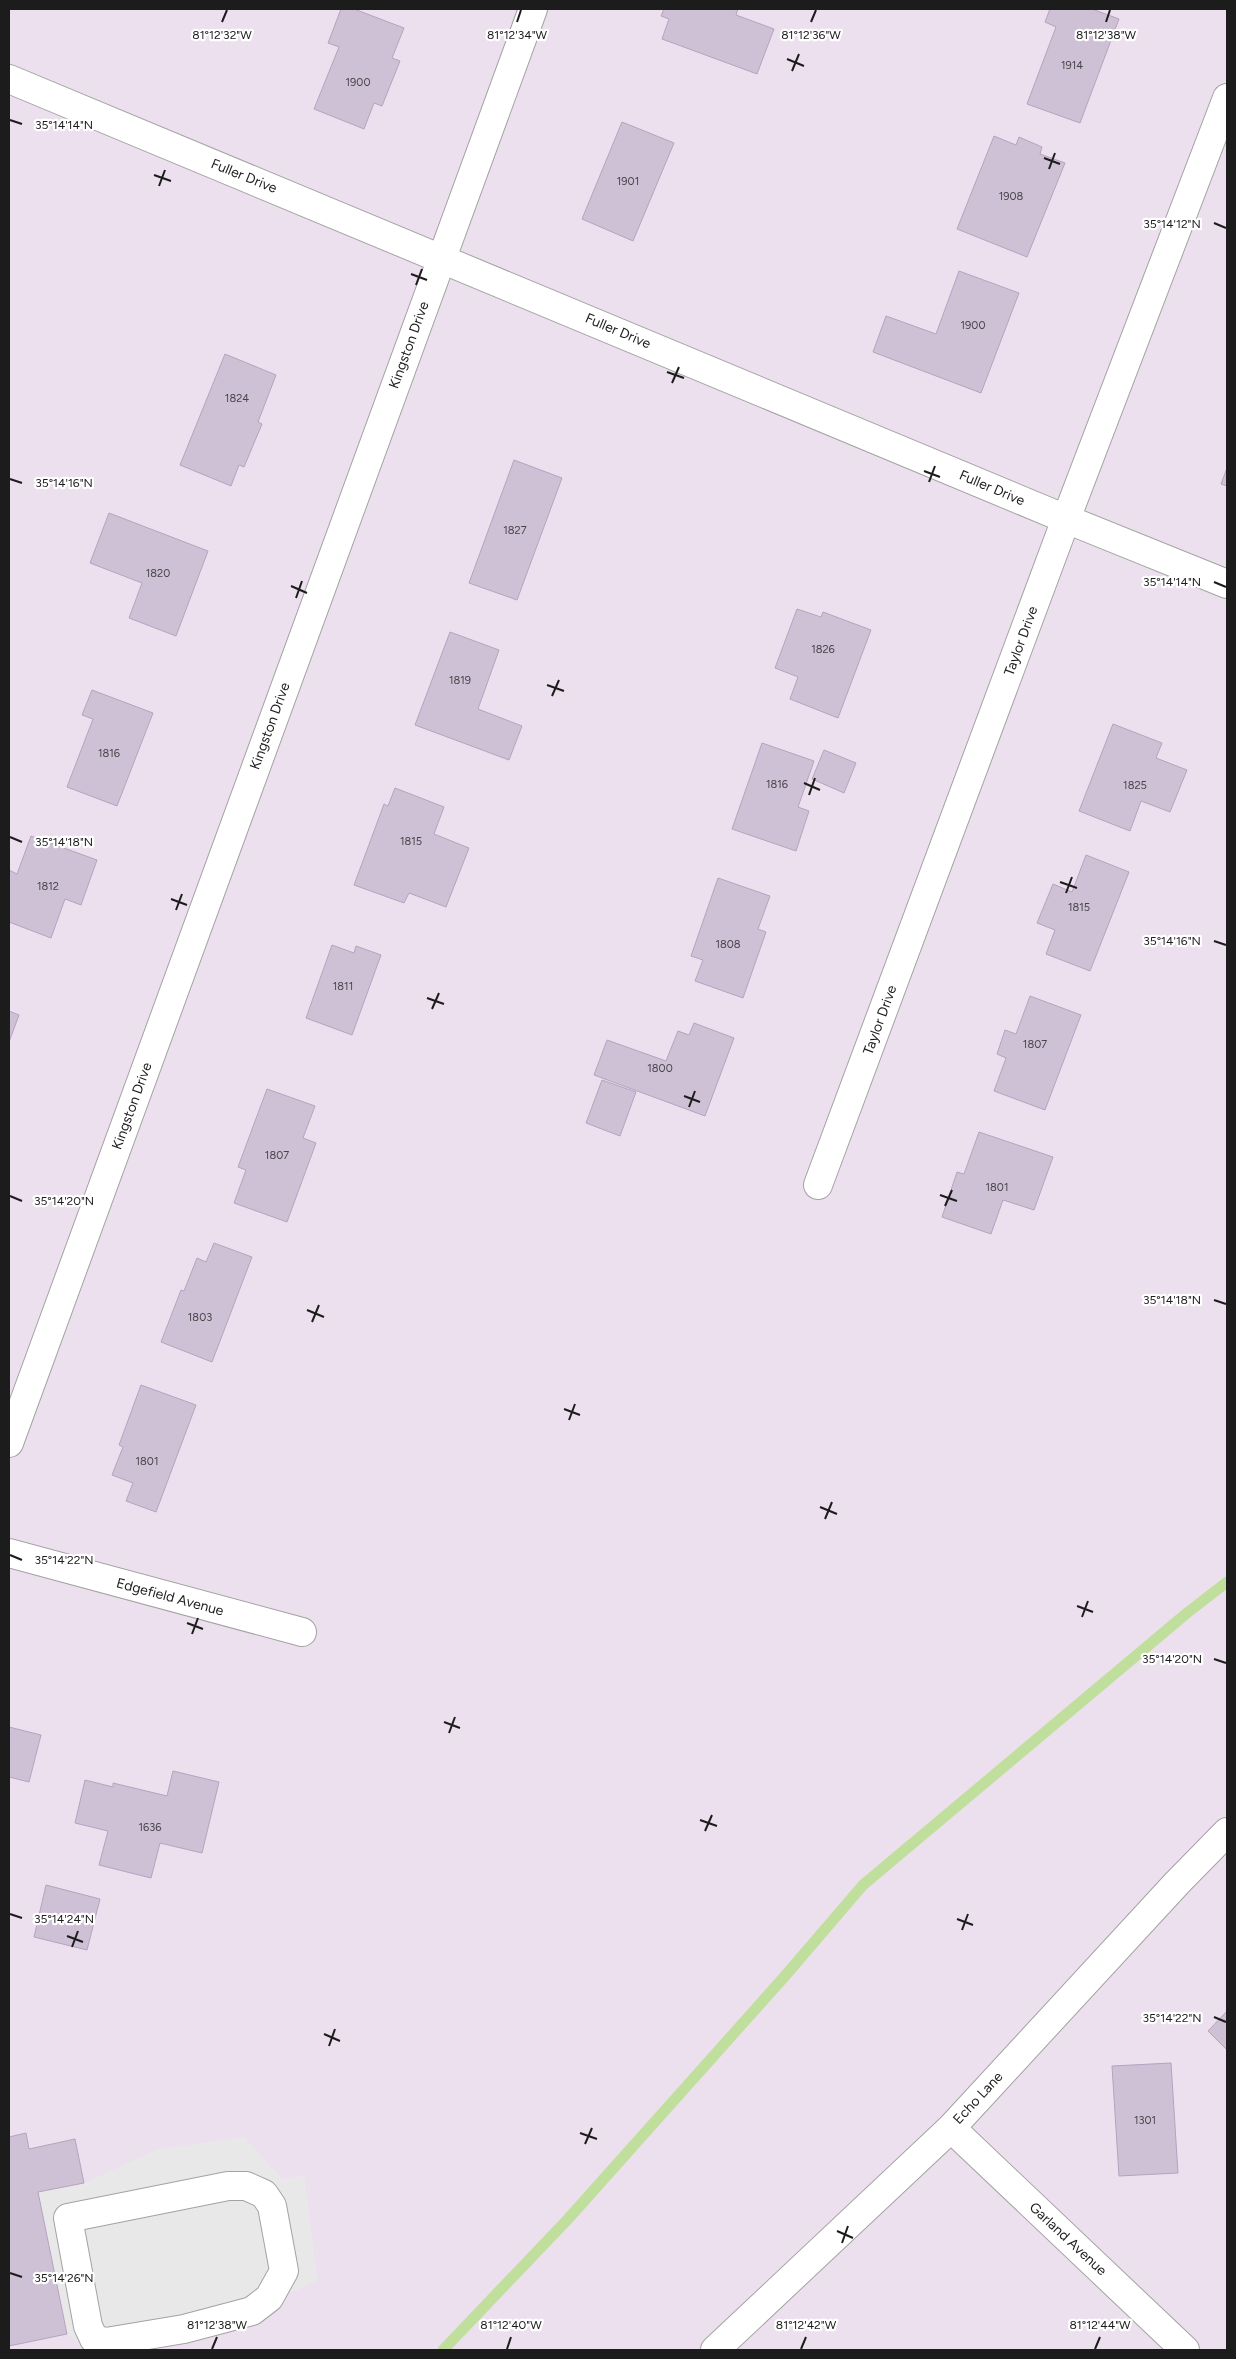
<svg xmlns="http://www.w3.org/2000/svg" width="1236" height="2359" font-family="Figtree,sans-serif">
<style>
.parking{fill:#e8e8e8}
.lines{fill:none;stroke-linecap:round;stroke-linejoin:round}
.stream{stroke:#c0df9d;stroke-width:11}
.building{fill:#cec0d5;stroke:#b7a2c0}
.minor-casing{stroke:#a3a3a3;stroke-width:30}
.minor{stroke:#fff;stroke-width:28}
.ticks{fill:none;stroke:#1c1c1c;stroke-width:2}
.labels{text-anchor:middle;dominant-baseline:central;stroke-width:4.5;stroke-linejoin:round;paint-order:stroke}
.number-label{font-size:11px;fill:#48454a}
.street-label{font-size:14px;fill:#1c1c1c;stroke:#fff}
.ticks-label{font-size:12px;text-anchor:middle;fill:#1c1c1c;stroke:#fff;stroke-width:4.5;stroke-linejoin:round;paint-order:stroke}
</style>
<rect width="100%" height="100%" fill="#ede0ee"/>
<polygon class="parking" points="244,2137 282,2179 304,2176 317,2280 221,2327 154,2350 88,2350 67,2334 38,2192 84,2183 159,2149"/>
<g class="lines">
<polyline class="stream" points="443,2350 568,2219 785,1976 863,1885 1187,1613 1227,1582"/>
</g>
<g class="building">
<polygon points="341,9 354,9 404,28 392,58 400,61 382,106 374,103 364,129 314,109 339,47 328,43"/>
<polygon points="664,9 738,9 736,15 774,29 757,74 662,39 669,19 661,16"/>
<polygon points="1050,9 1092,9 1119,19 1080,123 1027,104 1056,27 1045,22"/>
<polygon points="622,122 674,143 633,241 582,219"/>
<polygon points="994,136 1016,145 1019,137 1042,147 1040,154 1065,163 1027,257 957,229"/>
<polygon points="959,271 1019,293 981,393 873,352 886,316 936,334"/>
<polygon points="225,354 276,375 258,422 262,424 244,467 239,465 231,486 180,465"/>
<polygon points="514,460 562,478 517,600 469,583"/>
<polygon points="1227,468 1227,486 1221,484"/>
<polygon points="109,513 208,551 176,636 129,618 142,583 90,563"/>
<polygon points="797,609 821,617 823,612 871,630 838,718 790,699 798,677 775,668"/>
<polygon points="450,632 499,650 478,709 522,726 509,760 415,725"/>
<polygon points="92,690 153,713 117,806 67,787 93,719 82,715"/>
<polygon points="1113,724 1162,743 1156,758 1187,770 1170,812 1141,801 1130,831 1079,811"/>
<polygon points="762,743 814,761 798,807 809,811 796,851 732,829"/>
<polygon points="824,750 856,763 844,793 812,779"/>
<polygon points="395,788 444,807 434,834 469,848 446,907 409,893 404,903 354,885 384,804 388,806"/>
<polygon points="31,836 97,860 81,905 65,899 51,938 9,922 9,870 17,874"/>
<polygon points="1086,855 1129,872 1090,971 1046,954 1055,930 1037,923 1053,884 1072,892"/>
<polygon points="718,878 770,896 758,929 766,932 743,998 695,981 703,960 691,956"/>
<polygon points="332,945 354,953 356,946 381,955 352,1035 306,1018"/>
<polygon points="1030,996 1081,1015 1045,1110 994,1091 1006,1058 997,1054 1005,1030 1016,1034"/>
<polygon points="9,1011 19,1015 9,1042"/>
<polygon points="694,1023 734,1038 705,1116 594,1075 607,1040 666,1061 678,1031 689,1035"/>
<polygon points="602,1080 636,1092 620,1136 586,1123"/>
<polygon points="267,1089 315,1106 303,1138 316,1143 287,1222 234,1203 246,1170 238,1167"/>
<polygon points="979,1132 1053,1157 1034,1210 1003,1200 991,1234 942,1217 957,1172 964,1174"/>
<polygon points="214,1243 252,1257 212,1362 161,1342 181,1290 184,1291 197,1258 206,1262"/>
<polygon points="141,1385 196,1405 156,1512 126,1501 133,1483 112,1475 123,1447 119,1445"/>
<polygon points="9,1727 41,1735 29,1782 9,1777"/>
<polygon points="173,1771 219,1782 202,1853 160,1843 151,1878 99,1865 108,1831 75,1823 85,1780 113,1787 113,1783 167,1796"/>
<polygon points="46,1885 100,1899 87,1950 34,1937"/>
<polygon points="1227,2011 1227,2050 1208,2031"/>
<polygon points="1171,2063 1178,2173 1119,2176 1112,2066"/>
<polygon points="26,2133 29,2149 75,2139 84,2183 38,2192 67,2334 9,2346 9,2137"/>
</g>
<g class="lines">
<defs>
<g id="minor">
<polyline points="9,79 1066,519 1227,584"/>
<polyline points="818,1185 1066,519 1227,98"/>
<polyline points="9,1443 533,9"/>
<polyline points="9,1553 302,1632"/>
<polyline points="951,2128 1185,2350"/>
<polygon points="228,2186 246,2186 264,2194 272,2206 284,2271 269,2298 252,2311 184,2329 106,2342 94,2339 88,2326 68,2218"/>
<polyline points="715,2350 951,2128 1177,1883 1227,1832"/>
</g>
</defs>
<use href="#minor" class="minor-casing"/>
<use href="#minor" class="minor"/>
</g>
<path class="ticks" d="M222 22 227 10M517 22 521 10M811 22 816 10M1106 22 1110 10M787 59 804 66M792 71 799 54M10 120 22 124M1044 158 1060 164M1049 169 1055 153M154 175 171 181M159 186 165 170M1214 223 1226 228M411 274 427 280M416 285 422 269M667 372 684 378M672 383 679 367M924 471 940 477M10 479 22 483M929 482 935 466M1214 582 1226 587M291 586 307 593M296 598 302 581M547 685 564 691M552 696 559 680M804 783 820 790M809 795 815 778M10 837 22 842M1060 882 1077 888M1066 893 1072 877M171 899 187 905M176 910 182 894M1214 941 1226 945M427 998 444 1004M432 1009 439 993M684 1096 700 1102M689 1107 695 1091M940 1195 957 1201M10 1196 22 1201M945 1206 952 1190M1214 1300 1226 1304M307 1310 324 1317M312 1322 319 1305M564 1409 580 1415M569 1420 575 1404M820 1507 837 1514M825 1519 832 1502M10 1555 22 1560M1077 1606 1093 1612M1082 1617 1088 1601M187 1623 203 1629M192 1634 198 1618M1214 1659 1226 1663M444 1722 460 1728M449 1733 455 1717M700 1820 717 1826M705 1831 712 1815M10 1914 22 1918M957 1919 973 1925M962 1930 968 1914M67 1936 83 1942M72 1947 78 1931M1214 2017 1226 2022M324 2034 340 2041M329 2046 335 2029M580 2133 597 2139M585 2144 592 2128M837 2231 853 2238M842 2243 848 2226M10 2273 22 2277M212 2349 217 2337M507 2349 511 2337M801 2349 806 2337M1095 2349 1100 2337"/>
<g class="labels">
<g class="number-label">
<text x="1072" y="65">1914</text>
<text x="358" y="82">1900</text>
<text x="628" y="181">1901</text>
<text x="1011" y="196">1908</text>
<text x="973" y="325">1900</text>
<text x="237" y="398">1824</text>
<text x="515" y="530">1827</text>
<text x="158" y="573">1820</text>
<text x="823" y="649">1826</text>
<text x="460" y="680">1819</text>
<text x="109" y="753">1816</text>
<text x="777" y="784">1816</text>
<text x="1135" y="785">1825</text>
<text x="411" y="841">1815</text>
<text x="48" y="886">1812</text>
<text x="1079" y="907">1815</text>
<text x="728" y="944">1808</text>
<text x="343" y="986">1811</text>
<text x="1035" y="1044">1807</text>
<text x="660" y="1068">1800</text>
<text x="277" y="1155">1807</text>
<text x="997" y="1187">1801</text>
<text x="200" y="1317">1803</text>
<text x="147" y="1461">1801</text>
<text x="150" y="1827">1636</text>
<text x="1145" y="2120">1301</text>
</g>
<g class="street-label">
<text transform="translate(244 176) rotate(22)">Fuller Drive</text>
<text transform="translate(618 331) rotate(23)">Fuller Drive</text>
<text transform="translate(409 345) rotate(-70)">Kingston Drive</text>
<text transform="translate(992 488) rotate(23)">Fuller Drive</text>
<text transform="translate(1021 641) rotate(-70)">Taylor Drive</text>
<text transform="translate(270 726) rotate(-70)">Kingston Drive</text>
<text transform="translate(880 1020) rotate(-70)">Taylor Drive</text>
<text transform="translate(132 1106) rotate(-70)">Kingston Drive</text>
<text transform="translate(170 1597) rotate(15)">Edgefield Avenue</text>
<text transform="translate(978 2098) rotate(-47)">Echo Lane</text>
<text transform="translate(1068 2239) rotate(43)">Garland Avenue</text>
</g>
</g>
<g class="ticks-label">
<text x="222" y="39">81°12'32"W</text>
<text x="1106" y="39">81°12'38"W</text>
<text x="517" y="39">81°12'34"W</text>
<text x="811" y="39">81°12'36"W</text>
<text x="64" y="129">35°14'14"N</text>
<text x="1172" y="228">35°14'12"N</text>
<text x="64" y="487">35°14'16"N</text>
<text x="1172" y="586">35°14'14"N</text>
<text x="64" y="846">35°14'18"N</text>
<text x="1172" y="945">35°14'16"N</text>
<text x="64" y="1205">35°14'20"N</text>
<text x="1172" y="1304">35°14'18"N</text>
<text x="64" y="1564">35°14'22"N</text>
<text x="1172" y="1663">35°14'20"N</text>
<text x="64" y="1923">35°14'24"N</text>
<text x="1172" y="2022">35°14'22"N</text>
<text x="64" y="2282">35°14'26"N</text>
<text x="217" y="2329">81°12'38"W</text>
<text x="511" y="2329">81°12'40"W</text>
<text x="806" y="2329">81°12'42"W</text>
<text x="1100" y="2329">81°12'44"W</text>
</g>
<rect width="1236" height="2359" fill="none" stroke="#1c1c1c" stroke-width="20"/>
</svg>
